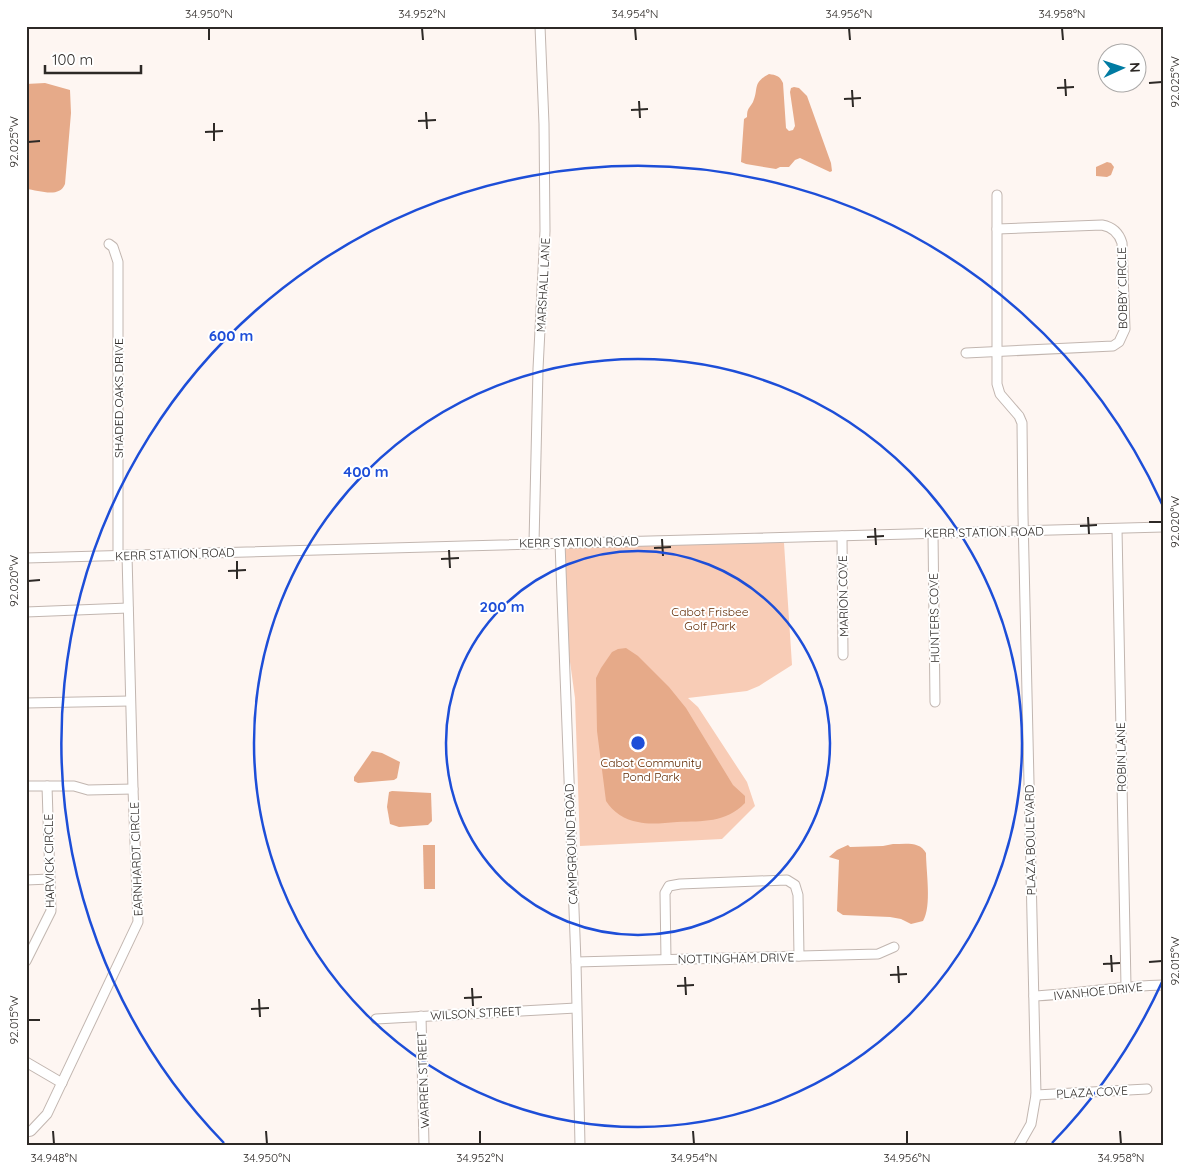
<svg xmlns="http://www.w3.org/2000/svg" width="1189" height="1171" font-family="Quicksand,sans-serif">
<style>
.green{fill:#f8ccb6}
.water{fill:#e6aa89}
.lines{fill:none;stroke-linecap:round;stroke-linejoin:round}
.minor-casing{stroke:#c2b6b0;stroke-width:11}
.minor{stroke:#fff;stroke-width:9}
.ticks{fill:none;stroke:#2d2926;stroke-width:2}
.ring{fill:none;stroke:#1d4ed8;stroke-width:2.5}
.labels{text-anchor:middle;dominant-baseline:central;stroke-width:4;stroke-linejoin:round;paint-order:stroke}
.street-label{font-size:12px;fill:#2d2926;stroke:#fff}
.park-label{font-size:12px;fill:#5e2801;stroke:#fff}
.centre{fill:#1d4ed8;stroke:#fff;stroke-width:2.5}
.ring-label{font-size:15px;text-anchor:middle;font-weight:bold;fill:#1d4ed8;stroke:#fff;stroke-width:4;stroke-linejoin:round;paint-order:stroke}
.neatline{fill:none;stroke:#2d2926;stroke-width:2}
.ticks-label{font-size:12px;text-anchor:middle;fill:#2d2926}
</style>
<rect width="100%" height="100%" fill="#fef6f2"/>
<polygon class="green" points="560,543 784,543 792,665 759,686 747,691 688,698 698,707 747,782 755,806 722,839 580,846 575,698 563,611"/>
<g class="water">
<path d="M769 74C776 75 780 76 783 83L786 128 789 131 793 130 795 126 790 92 791 88 794 87 799 88 807 96 831 163 832 171 830 172 800 158 795 160 789 167H780L776 169 746 164 741 162 744 119 747 117C747 108 749 109 753 102 759 88 752 83 769 74Z"/>
<path d="M45 83 70 90 71 113 65 184C59 199 39 190 26 189V84Z"/>
<polygon points="1107,162 1111,163 1114,167 1111,175 1107,177 1096,176 1096,167"/>
<path d="M626 648 638 656 669 687 686 708 733 785 745 796V803C726 823 702 821 677 822 664 823 650 825 638 822 625 820 613 812 606 801L597 731 596 678 601 668 612 652 618 649Z"/>
<polygon points="372,751 382,753 400,762 397,778 394,780 358,783 354,781 354,777"/>
<polygon points="392,791 431,793 432,821 428,825 399,827 390,824 387,807 389,792"/>
<path d="M893 844C905 844 920 841 926 853 926 872 932 906 923 921L911 924 901 919 890 917 843 915 837 911 839 860 829 857 837 850 848 845 850 847 883 846Z"/>
<polygon points="423,845 435,845 435,889 424,889"/>
</g>
<g class="lines">
<defs>
<g id="minor">
<polyline points="997,195 997,384 1000,394 1019,416 1022,423 1023,515 1036,1095 1031,1124 1019,1145"/>
<polyline points="109,244 113,247 118,262 118,555"/>
<path d="M966 353 1113 346 1119 342 1125 329 1122 243C1119 233 1113 227 1102 225L997 229"/>
<polyline points="1117,529 1126,986"/>
<polyline points="933,533 935,702"/>
<polyline points="842,536 843,655"/>
<polyline points="534,543 538,369 545,231 544,124 540,26"/>
<polyline points="560,543 576,962 580,1145"/>
<polyline points="26,558 1163,527"/>
<polyline points="26,612 128,608"/>
<polyline points="26,703 130,701"/>
<polyline points="26,786 74,786 88,790 133,789"/>
<polyline points="26,880 50,879"/>
<polyline points="666,959 665,893 669,886 680,884 787,880 795,885 798,895 799,956"/>
<polyline points="26,961 51,911 47,786"/>
<polyline points="576,962 878,954 894,947"/>
<path d="M1034 996C1077 994 1119 986 1163 985"/>
<polyline points="421,1016 424,1145"/>
<polyline points="376,1019 576,1008"/>
<polyline points="26,1062 62,1083"/>
<polyline points="1036,1095 1147,1089"/>
<polyline points="26,1132 31,1131 47,1114 138,922 133,789 127,555"/>
</g>
</defs>
<use href="#minor" class="minor-casing"/>
<use href="#minor" class="minor"/>
</g>
<path class="ticks" d="M209 28V40M422 28 423 40M635 28 636 40M849 28 850 40M1062 28 1063 40M1065 79 1066 96M1149 83 1162 82M1057 88 1074 87M852 90 853 107M844 99 861 98M639 101 640 118M631 110 648 109M426 112 427 129M418 121 436 120M214 123V141M205 132 223 131M28 142 40 141M1088 517 1089 534M1149 522H1162M1080 526 1097 525M875 528 876 545M867 537 884 536M662 539 663 556M654 548 671 547M449 550 450 568M441 559 459 558M237 561V579M228 571 246 570M28 581 40 580M1111 955 1112 972M1149 962 1162 961M1103 964 1120 963M898 966 899 983M890 975 907 974M685 977 686 995M677 986 694 985M472 988 473 1006M464 998 482 997M259 999 260 1017M251 1009 269 1008M28 1020H40M53 1131 54 1144M266 1131 267 1144M480 1131V1144M693 1131 694 1144M907 1131V1144M1120 1131 1121 1144"/>
<g class="ring">
<circle cx="638" cy="743" r="192"/>
<circle cx="638" cy="743" r="384"/>
<path d="M1162 982A576 576 0 0 1 1052 1143M224 1143A576 576 0 1 1 1162 504"/>
</g>
<g class="labels">
<g class="street-label">
<text transform="translate(543 285) rotate(-87)">MARSHALL LANE</text>
<text transform="translate(1122 288) rotate(-91)">BOBBY CIRCLE</text>
<text transform="translate(118 398) rotate(-90)">SHADED OAKS DRIVE</text>
<text transform="translate(984 532) rotate(-1)">KERR STATION ROAD</text>
<text transform="translate(579 542) rotate(-1)">KERR STATION ROAD</text>
<text transform="translate(175 554) rotate(-2)">KERR STATION ROAD</text>
<text transform="translate(843 596) rotate(-91)">MARION COVE</text>
<text transform="translate(934 618) rotate(-91)">HUNTERS COVE</text>
<text transform="translate(1121 757) rotate(-91)">ROBIN LANE</text>
<text transform="translate(1030 840) rotate(-91)">PLAZA BOULEVARD</text>
<text transform="translate(571 844) rotate(-92)">CAMPGROUND ROAD</text>
<text transform="translate(136 859) rotate(-92)">EARNHARDT CIRCLE</text>
<text transform="translate(49 861) rotate(-91)">HARVICK CIRCLE</text>
<text transform="translate(736 958) rotate(-1)">NOTTINGHAM DRIVE</text>
<text transform="translate(1098 991) rotate(-6)">IVANHOE DRIVE</text>
<text transform="translate(476 1013) rotate(-3)">WILSON STREET</text>
<text transform="translate(423 1080) rotate(-92)">WARREN STREET</text>
<text transform="translate(1092 1092) rotate(-3)">PLAZA COVE</text>
</g>
<g class="park-label">
<text x="710" y="611">Cabot Frisbee<tspan x="710" dy="14">Golf Park</tspan></text>
<text x="651" y="762">Cabot Community<tspan x="651" dy="14">Pond Park</tspan></text>
</g>
</g>
<circle cx="638" cy="743" r="8" class="centre"/>
<g class="ring-label">
<text x="231" y="341">600 m</text>
<text x="366" y="477">400 m</text>
<text x="502" y="612">200 m</text>
</g>
<rect width="1189" height="1171" fill="none" stroke="#ffffff" stroke-width="55"/>
<g transform="translate(1122 68) rotate(87)"><circle r="24" fill="#ffffff" stroke="#aba9a8"/>
<path d="M0-4L9 19L0 12L-9 19Z" fill="#007ba2"/>
<text y="-8" font-size="14" font-weight="bold" text-anchor="middle" fill="#2d2926">N</text>
</g>
<path d="M45 65v8h96v-8" fill="none" stroke="#2d2926" stroke-width="2.5"/>
<text x="52" y="65" font-size="15" fill="#2d2926" stroke="#ffffff" stroke-width="4" paint-order="stroke">100 m</text>
<rect x="28" y="28" width="1134" height="1116" class="neatline"/>
<g class="ticks-label">
<text x="209" y="18">34.950°N</text>
<text x="422" y="18">34.952°N</text>
<text x="635" y="18">34.954°N</text>
<text x="849" y="18">34.956°N</text>
<text x="1062" y="18">34.958°N</text>
<text transform="translate(1175 82) rotate(-90)" y="4">92.025°W</text>
<text transform="translate(14 142) rotate(-90)" y="4">92.025°W</text>
<text transform="translate(1175 522) rotate(-90)" y="4">92.020°W</text>
<text transform="translate(14 581) rotate(-90)" y="4">92.020°W</text>
<text transform="translate(1175 961) rotate(-90)" y="4">92.015°W</text>
<text transform="translate(14 1020) rotate(-90)" y="4">92.015°W</text>
<text x="54" y="1162">34.948°N</text>
<text x="267" y="1162">34.950°N</text>
<text x="480" y="1162">34.952°N</text>
<text x="694" y="1162">34.954°N</text>
<text x="907" y="1162">34.956°N</text>
<text x="1121" y="1162">34.958°N</text>
</g>
</svg>
